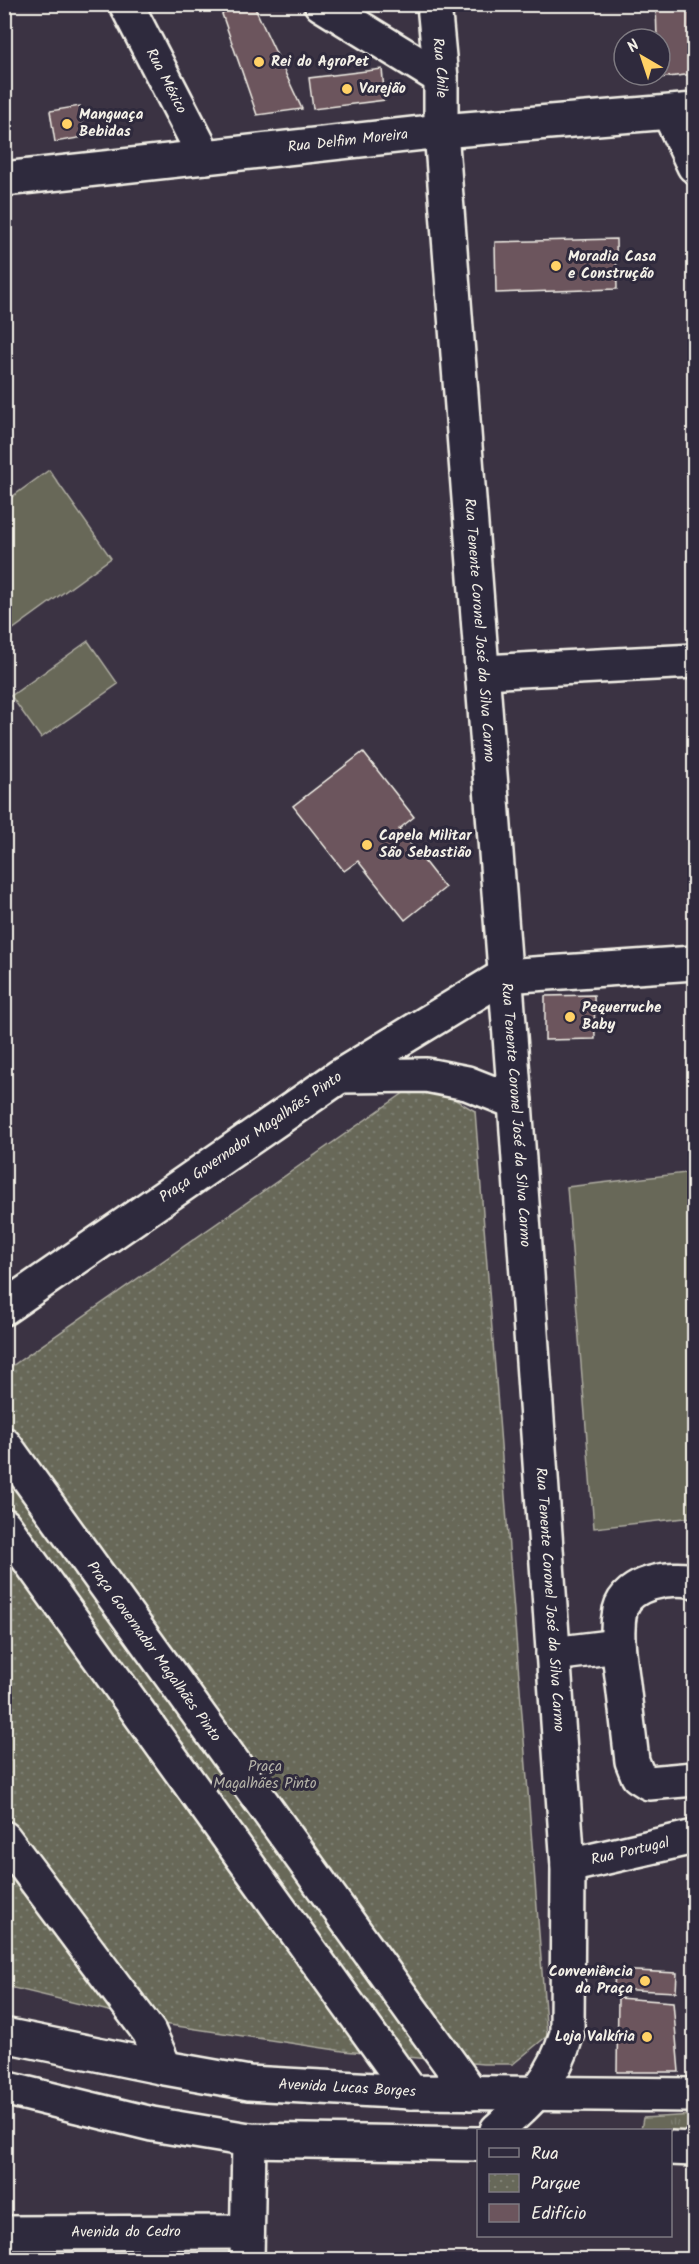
<svg xmlns="http://www.w3.org/2000/svg" width="699" height="2264" font-family="Kalam,sans-serif">
<style>
.grass{fill:url(#grass-tufts);stroke:#aeaca0;stroke-width:1.5}
.park{fill:url(#park-dots);stroke:#aeaca0;stroke-width:1.5}
.pitch{fill:#676859;stroke:#aeaca0;stroke-width:1.5}
.building{fill:#6c555d;stroke:#f4f1e8;stroke-width:1.5}
.lines{fill:none;stroke-linecap:round;stroke-linejoin:round}
.minor-casing{stroke:#f4f1e8;stroke-width:38}
.minor{stroke:#2f2a3d;stroke-width:33}
.poi-dot{fill:#ffd166;stroke:#2f2a3d;stroke-width:2}
.labels{text-anchor:middle;dominant-baseline:central;stroke-width:6;stroke-linejoin:round;paint-order:stroke}
.poi-label{font-size:15px;font-weight:bold;fill:#f4f1e8;stroke:#2f2a3d;text-anchor:start}
.street-label{font-size:15px;fill:#f4f1e8;stroke:#2f2a3d}
.park-label{font-size:15px;fill:#b5b3a8;stroke:#2f2a3d}
</style>
<defs>
<pattern id="grass-tufts" width="24" height="20" patternUnits="userSpaceOnUse" patternTransform="scale(1.5)"><rect width="24" height="20" fill="#676859"/><path d="M3 7l-1-3M5 7V3M7 7l1-3M15 17l-1-3M17 17v-4M19 17l1-3" fill="none" stroke="#7d7e71"/></pattern>
<pattern id="park-dots" width="8" height="8" patternUnits="userSpaceOnUse" patternTransform="scale(1.5)"><rect width="8" height="8" fill="#676859"/><path d="M2 2h.1M6 6h.1" fill="none" stroke="#7d7e71" stroke-width="1.8" stroke-linecap="round"/></pattern>
</defs>
<rect width="100%" height="100%" fill="#3b3343"/>
<filter id="ink" filterUnits="userSpaceOnUse"><feTurbulence type="fractalNoise" baseFrequency=".0167" numOctaves="2"/><feDisplacementMap in="SourceGraphic" scale="12" xChannelSelector="R" yChannelSelector="G"/><feConvolveMatrix kernelMatrix="1 2 1 2 8 2 1 2 1" color-interpolation-filters="sRGB"/></filter>
<g filter="url(#ink)">
<polygon class="grass" points="694,2115 694,2133 671,2134 670,2130 641,2130 643,2118"/>
<polygon class="park" points="411,1088 447,1095 475,1111 547,2036 513,2064 483,2064 343,2051 163,2024 5,1986 5,1371"/>
<g class="pitch">
<polygon points="49,470 111,558 5,635 5,502"/>
<polygon points="88,641 118,684 41,738 11,696"/>
<polygon points="694,1172 694,1517 594,1528 567,1187"/>
</g>
<g class="building">
<polygon points="239,4 253,4 302,109 257,115 222,14"/>
<polygon points="656,4 694,4 694,74 659,78 660,39 657,39"/>
<polygon points="382,69 385,100 313,109 309,78"/>
<polygon points="80,106 84,137 55,142 50,111"/>
<polygon points="616,239 617,289 496,293 495,242"/>
<polygon points="363,752 414,817 399,829 445,888 405,920 358,861 344,871 293,806"/>
<polygon points="594,995 595,1039 545,1040 545,996"/>
<polygon points="615,1970 677,1973 676,1992 614,1989"/>
<polygon points="618,1998 673,2002 679,2072 617,2072"/>
</g>
<g class="lines">
<defs>
<g id="minor">
<path id="s1" d="M126 4 205 157"/>
<polyline points="321,4 441,78"/>
<path id="s2" d="M434 4 441 78V131L515 1102 568 1866 567 2033C554 2080 532 2099 497 2130"/>
<polyline points="669,113 694,166"/>
<path id="s3" d="M4 179 441 131 694 110"/>
<polyline points="483,672 694,661"/>
<polyline points="341,1076 426,1075 467,1083 515,1102"/>
<path id="s4" d="M4 1308 340 1076 504 976 694 963"/>
<path id="s5" d="M4 1444 471 2093"/>
<polyline points="4,1525 411,2092"/>
<path d="M694 1581C671 1576 627 1582 620 1610 615 1634 620 1660 623 1684 626 1709 629 1735 632 1761L638 1776 649 1783 694 1779"/>
<polyline points="553,1654 618,1646"/>
<polyline points="4,1838 149,2032 165,2068"/>
<path id="s6" d="M568 1866 694 1837"/>
<path id="s7" d="M4 2035 165 2068 249 2083 411 2092 694 2095"/>
<polyline points="4,2088 152,2124 249,2140 478,2144"/>
<polyline points="670,2148 694,2149"/>
<path id="s8" d="M4 2233 247 2232"/>
<polyline points="247,2260 249,2140"/>
</g>
</defs>
<use href="#minor" class="minor-casing"/>
<use href="#minor" class="minor"/>
</g>
</g>
<g class="poi-dot">
<circle cx="259" cy="62" r="6"/>
<circle cx="347" cy="89" r="6"/>
<circle cx="67" cy="124" r="6"/>
<circle cx="556" cy="266" r="6"/>
<circle cx="367" cy="845" r="6"/>
<circle cx="570" cy="1017" r="6"/>
<circle cx="645" cy="1981" r="6"/>
<circle cx="647" cy="2037" r="6"/>
</g>
<g class="labels">
<g class="poi-label">
<text x="271" y="62">Rei do AgroPet</text>
<text x="359" y="89">Varejão</text>
<text x="79" y="115">Manguaça<tspan x="79" dy="17">Bebidas</tspan></text>
<text x="568" y="257">Moradia Casa<tspan x="568" dy="17">e Construção</tspan></text>
<text x="379" y="836">Capela Militar<tspan x="379" dy="17">São Sebastião</tspan></text>
<text x="582" y="1008">Pequerruche<tspan x="582" dy="17">Baby</tspan></text>
<text x="633" y="1972" text-anchor="end">Conveniência<tspan x="633" dy="17">da Praça</tspan></text>
<text x="635" y="2037" text-anchor="end">Loja Valkíria</text>
</g>
<g class="street-label">
<text stroke="none"><textPath href="#s2" startOffset="64">Rua Chile</textPath></text>
<text stroke="none"><textPath href="#s1" startOffset="87">Rua México</textPath></text>
<text stroke="none"><textPath href="#s3" startOffset="346">Rua Delfim Moreira</textPath></text>
<text stroke="none"><textPath href="#s2" startOffset="628">Rua Tenente Coronel José da Silva Carmo</textPath></text>
<text stroke="none"><textPath href="#s2" startOffset="1114">Rua Tenente Coronel José da Silva Carmo</textPath></text>
<text stroke="none"><textPath href="#s4" startOffset="300">Praça Governador Magalhães Pinto</textPath></text>
<text stroke="none"><textPath href="#s2" startOffset="1600">Rua Tenente Coronel José da Silva Carmo</textPath></text>
<text stroke="none"><textPath href="#s5" startOffset="256">Praça Governador Magalhães Pinto</textPath></text>
<text stroke="none"><textPath href="#s6" startOffset="64">Rua Portugal</textPath></text>
<text stroke="none"><textPath href="#s7" startOffset="348">Avenida Lucas Borges</textPath></text>
<text stroke="none"><textPath href="#s8" startOffset="122">Avenida do Cedro</textPath></text>
</g>
<g class="park-label">
<text x="265" y="1767">Praça<tspan x="265" dy="17">Magalhães Pinto</tspan></text>
</g>
</g>
<rect width="699" height="2264" fill="none" stroke="#2f2a3d" stroke-width="24"/>
<rect x="12" y="12" width="675" height="2240" fill="none" stroke="#f4f1e8" stroke-width="2" filter="url(#ink)"/>
<rect x="477" y="2129" width="195" height="108" fill="#2f2a3d" stroke="#7e7a81" stroke-width="1.5"/>
<rect x="489" y="2148" width="30" height="9" fill="#2f2a3d" stroke="#7e7a81" stroke-width="1.5"/>
<text x="531" y="2159" font-size="18" fill="#f4f1e8">Rua</text>
<rect x="489" y="2174" width="30" height="18" fill="url(#park-dots)" stroke="#7e7a81" stroke-width="1.5"/>
<text x="531" y="2189" font-size="18" fill="#f4f1e8">Parque</text>
<rect x="489" y="2204" width="30" height="18" fill="#6c555d" stroke="#7e7a81" stroke-width="1.5"/>
<text x="531" y="2219" font-size="18" fill="#f4f1e8">Edifício</text>
<g transform="translate(642 57) rotate(321)"><circle r="28" fill="#2f2a3d" stroke="#7e7a81" stroke-width="1.5"/>
<path d="M0-4.5L10 22L0 15L-10 22Z" fill="#ffd166"/>
<text y="-9" font-size="16" font-weight="bold" text-anchor="middle" fill="#f4f1e8">N</text>
</g>
</svg>
